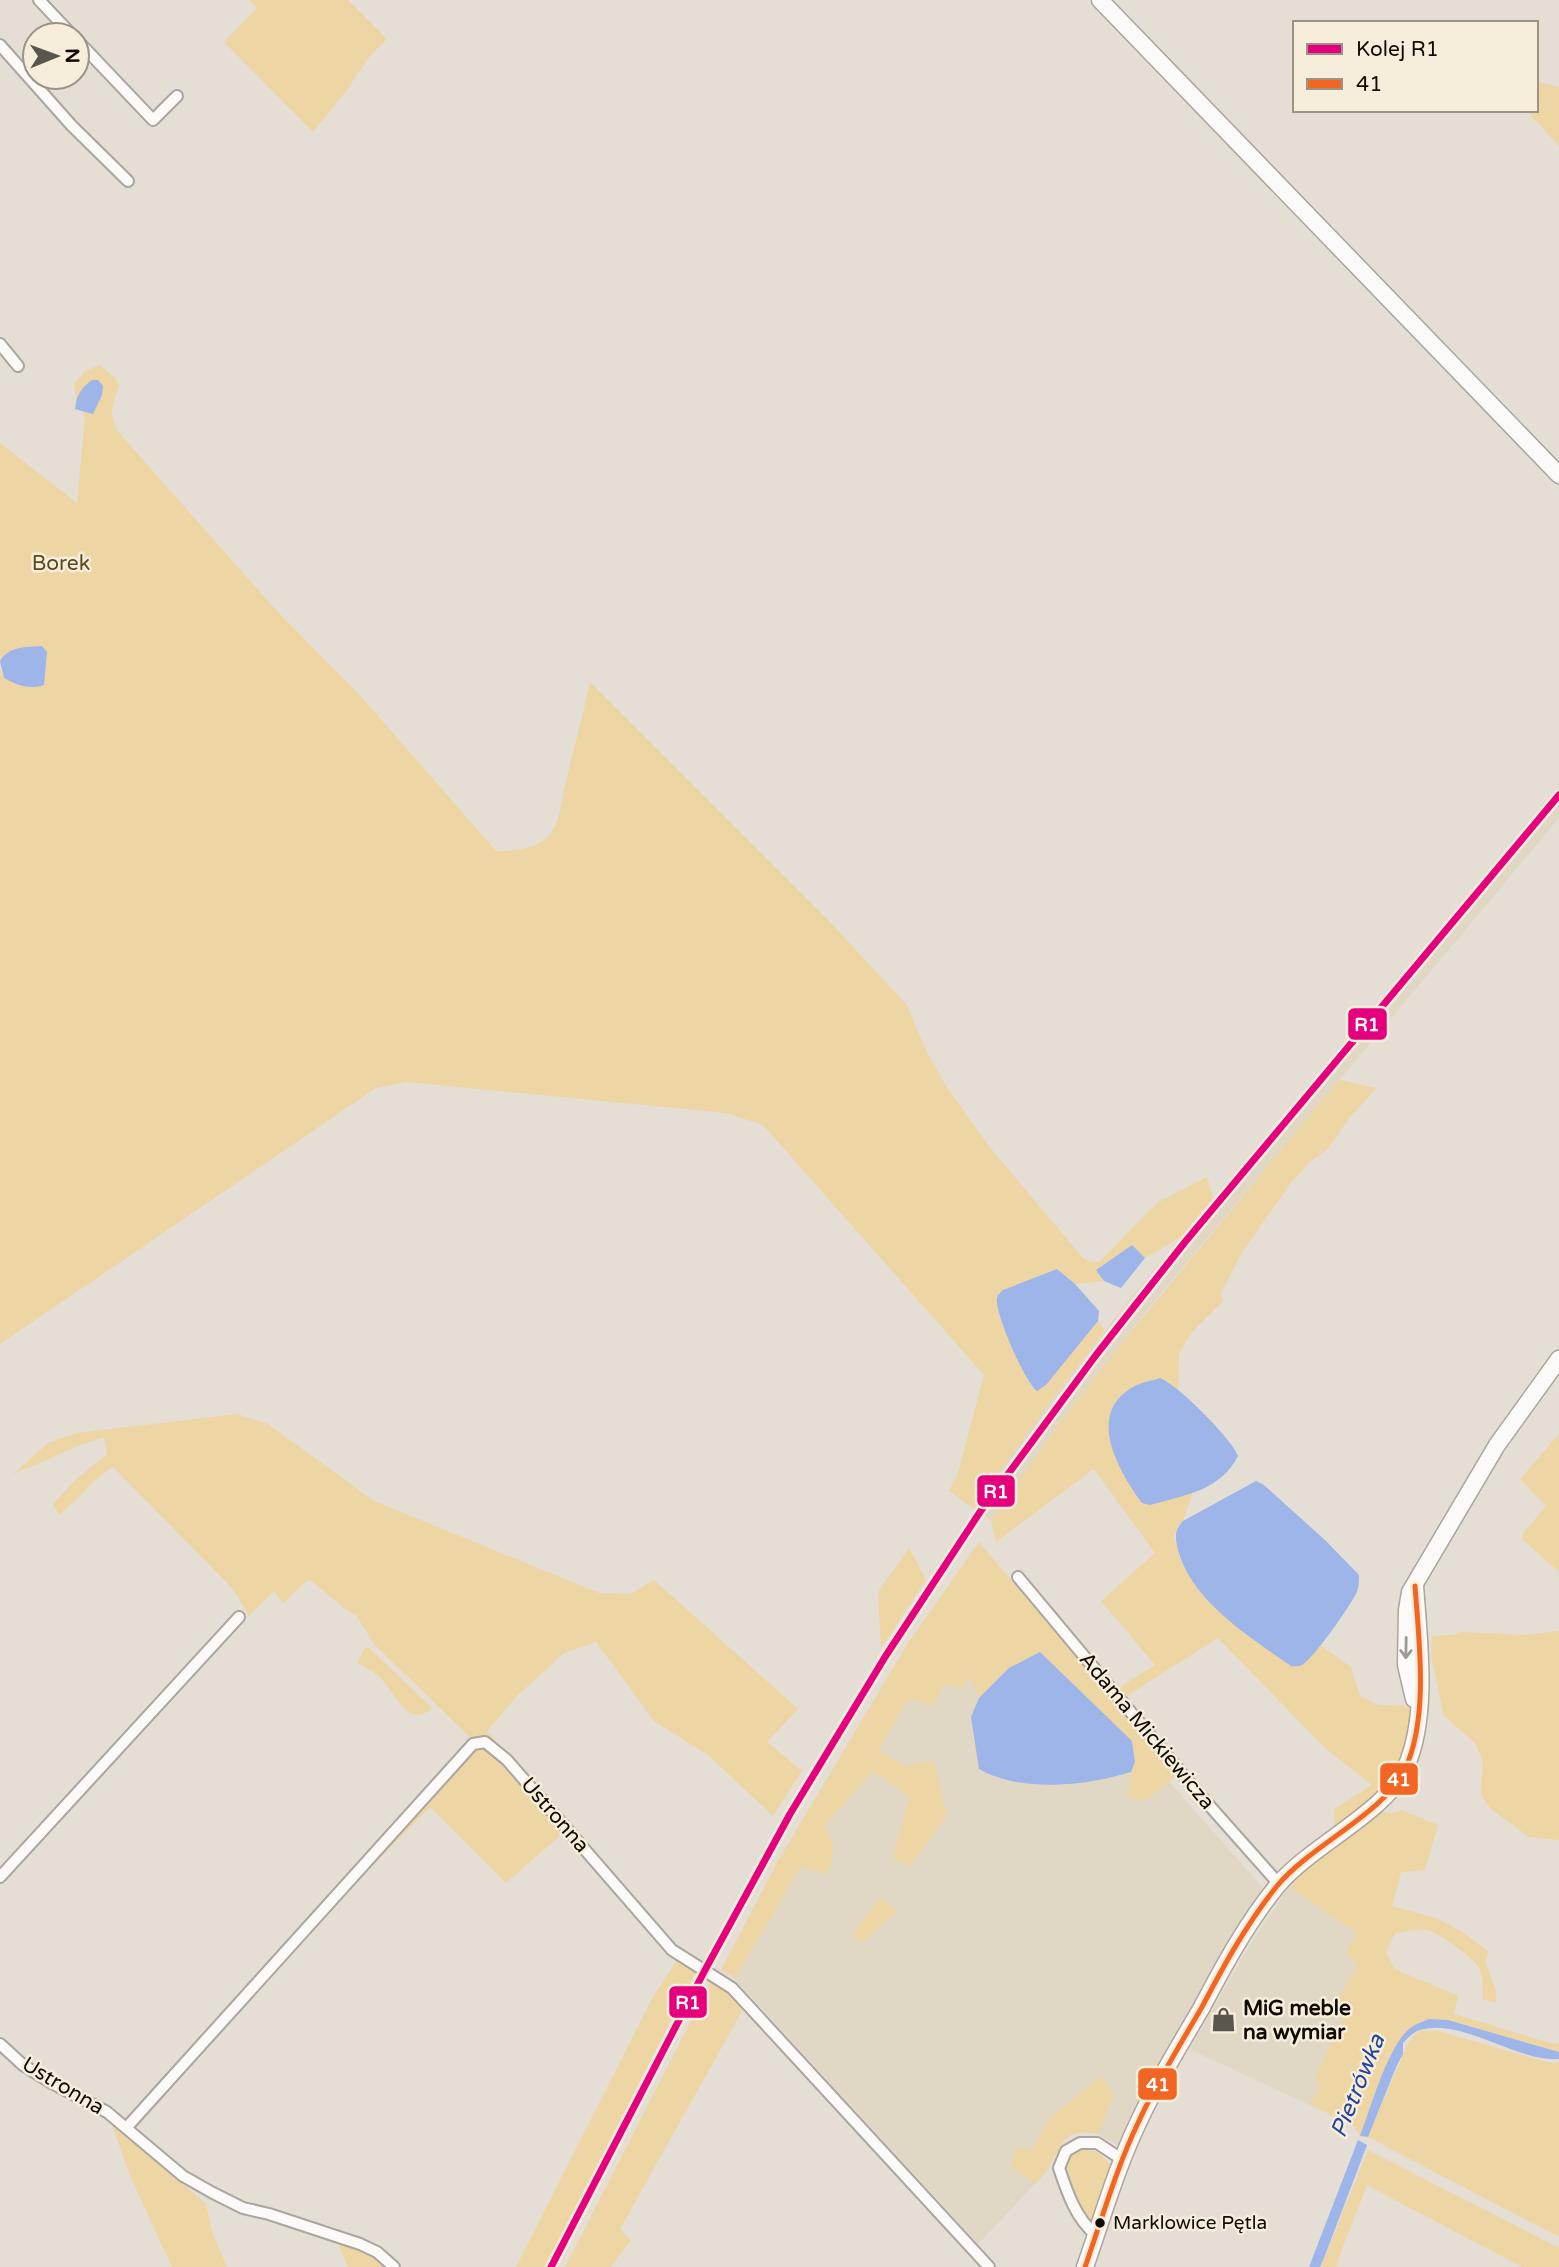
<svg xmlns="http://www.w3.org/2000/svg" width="1559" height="2267" font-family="'Varela Round',sans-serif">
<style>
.built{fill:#e1d7c5}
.green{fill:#eed5a4}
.water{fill:#9db5e9}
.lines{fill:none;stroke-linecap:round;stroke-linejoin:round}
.minor-casing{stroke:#aaa59e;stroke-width:14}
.secondary-casing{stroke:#aaa59e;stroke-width:19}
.minor{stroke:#fbfaf9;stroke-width:10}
.secondary{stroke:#fbfaf9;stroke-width:16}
.bus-1-casing{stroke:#f7eddb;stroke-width:10}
.bus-1{stroke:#f26522;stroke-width:5}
.rail-1-casing{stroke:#f7eddb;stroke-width:12}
.rail-1{stroke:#e5007d;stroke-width:7}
.oneway{stroke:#9d9b98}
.bus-dot{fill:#0f0c06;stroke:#f7eddb;stroke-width:2.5}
.labels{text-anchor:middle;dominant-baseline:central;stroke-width:5;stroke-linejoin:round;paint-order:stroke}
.bus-label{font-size:19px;fill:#0f0c06;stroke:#f7eddb;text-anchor:start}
.park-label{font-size:21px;fill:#5c4922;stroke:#f7eddb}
.street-label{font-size:21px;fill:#0f0c06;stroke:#f7eddb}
.poi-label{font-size:21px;font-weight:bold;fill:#0f0c06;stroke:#f7eddb;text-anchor:start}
.water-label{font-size:23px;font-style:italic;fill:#21449f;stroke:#f7eddb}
.line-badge{stroke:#f7eddb;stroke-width:2.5}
.badge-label{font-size:19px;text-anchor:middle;font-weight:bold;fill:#fff}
</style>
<rect width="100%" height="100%" fill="#e4ded4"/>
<g class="built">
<polygon points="1559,785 1559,818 1152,1304 1057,1427 991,1520 973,1508 1040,1415 1136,1291"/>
<polygon points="962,1579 994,1777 1067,1785 1141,1750 1264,1889 1132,2111 1119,2146 1098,2134 1085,2131 1070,2135 1062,2141 1048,2170 978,2244 730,1974"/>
<polygon points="1289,1887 1357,1933 1359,1964 1334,2007 1343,2019 1316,2075 1319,2087 1310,2105 1189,2049 1252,1942"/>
</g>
<g class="green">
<polygon points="249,0 348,0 387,39 370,56 344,94 313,132 224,42 257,8"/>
<polygon points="1536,81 1559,87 1559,146 1526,110 1536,110"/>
<path d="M99 365 116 379 119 387C111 405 108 419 121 435L275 609 358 693 496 851C514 851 540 849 551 833 561 819 561 798 566 781 574 748 583 715 590 682L833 925 906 1004 927 1052 946 1086 988 1145 1083 1258 1091 1262H1099L1157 1203 1207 1177 1213 1198 1181 1237 1145 1258 1132 1246 1096 1269 1104 1281 1075 1284 1057 1269 1004 1290C1000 1293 998 1294 997 1298 994 1315 1024 1371 1033 1389L1046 1385 1098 1321 1105 1330 1040 1415 973 1508 949 1491 958 1473 984 1375 763 1125 726 1113 407 1082 376 1088 0 1344V669L4 678 42 646C26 647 9 646 0 661V443L77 503 85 416 77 403 74 384 85 371Z"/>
<path d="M1339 1080 1377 1088 1350 1117 1327 1150 1311 1161 1290 1184 1241 1254 1221 1293 1223 1301 1191 1333 1179 1354 1178 1390 1167 1381 1133 1387 1113 1408 1150 1505 1193 1491 1183 1521 1178 1526 1174 1537 1181 1561 1190 1577 1204 1594 1311 1656 1320 1645 1351 1667 1360 1696 1379 1705 1412 1706C1411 1720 1412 1737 1408 1750 1397 1786 1364 1806 1335 1827L1334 1809 1372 1785 1326 1749 1218 1638 1125 1697 1117 1689 1155 1665 1101 1601 1155 1553 1094 1469 996 1542 991 1520 1057 1427 1125 1339Z"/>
<path d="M237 1414 268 1424 374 1501 599 1593 630 1594 654 1580 798 1709 767 1742 802 1771 773 1816 708 1755 654 1721 596 1642 564 1653 517 1696 487 1731 497 1743 482 1740 474 1741 374 1644 356 1615 345 1609 309 1579 283 1603 274 1591 249 1616 234 1590 113 1467C90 1481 80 1499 59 1515L53 1504 75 1480 107 1454 104 1437C72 1446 44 1463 13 1474L48 1443 77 1433Z"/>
<polygon points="1559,1434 1559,1572 1523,1540 1522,1535 1546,1506 1520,1479"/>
<path d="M979 1542 1177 1775 1145 1801 1128 1797 1131 1772 1135 1762 1009 1668 979 1698 970 1677 962 1688 944 1685 933 1705 908 1699 878 1751 906 1766 934 1761 947 1815 910 1866 893 1858 909 1799 903 1792 873 1771 825 1825C832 1842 839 1859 825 1874L801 1866 735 1978 721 1970 779 1859 908 1643Z"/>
<polygon points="909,1548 926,1580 881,1648 878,1592"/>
<polygon points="1559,1631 1559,1840 1529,1837 1491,1809 1481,1795 1483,1761 1475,1743 1444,1716 1431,1656 1432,1636 1453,1635 1460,1632 1527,1635"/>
<path d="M368 1647 432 1708C406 1732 394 1687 376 1674 370 1669 363 1666 357 1663L364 1649Z"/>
<polygon points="483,1746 501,1759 562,1834 506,1883 430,1807 336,1903 474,1748"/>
<path d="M1402 1810 1438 1825 1425 1870 1401 1872 1392 1906 1436 1918 1461 1931 1489 1952 1485 1961 1496 1991V2003L1483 1999C1483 1988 1484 1975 1478 1966 1471 1956 1440 1934 1428 1930 1418 1928 1405 1932 1395 1933L1386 1952 1395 1969 1458 1996 1454 2014 1553 2044 1559 2043V2052L1448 2020 1413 2026 1391 2056 1360 2136 1353 2125 1310 2105 1319 2087 1316 2075 1343 2019 1334 2007 1358 1964 1346 1953 1357 1933 1289 1887 1321 1856 1380 1812 1393 1813Z"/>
<polygon points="880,1897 897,1911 862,1943 853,1935"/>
<polygon points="677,1960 696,1971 546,2267 516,2267 653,1997"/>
<polygon points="712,1980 729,1991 742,2011 620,2229 631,2240 611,2267 565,2267"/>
<polygon points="1420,2031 1438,2031 1551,2063 1559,2062 1559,2237 1368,2137 1407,2045 1413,2036"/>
<path d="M1102 2076 1114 2095 1098 2134C1065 2127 1063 2142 1049 2167 1046 2173 1040 2179 1035 2184L1011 2165 1016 2148 1032 2150 1051 2117Z"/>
<polygon points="111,2122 206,2204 212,2232 227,2267 172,2267 131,2178"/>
<path d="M1081 2149 1098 2152 1114 2169 1094 2223H1089C1084 2216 1083 2211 1080 2204 1072 2186 1048 2158 1081 2149Z"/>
<polygon points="1368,2150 1559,2248 1559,2267 1522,2267 1367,2185 1336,2265 1339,2267 1321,2267"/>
<polygon points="338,2242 367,2251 390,2267 348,2267"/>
</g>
<g class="water">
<path d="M92 380H98L103 386 102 395 93 414 75 409C76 396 81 388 92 380Z"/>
<path d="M42 646 47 652 44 685C30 690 16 685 4 678L0 661C9 646 26 647 42 646Z"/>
<polygon points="1132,1245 1145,1258 1121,1288 1104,1281 1096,1270"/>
<path d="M1057 1269 1075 1284 1099 1311 1098 1321 1046 1385 1037 1391C1026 1384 994 1312 997 1298 998 1294 1000 1293 1003 1290Z"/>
<path d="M1160 1378C1177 1384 1232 1439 1238 1456 1220 1491 1185 1495 1150 1505L1142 1503C1119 1471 1085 1414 1133 1387 1141 1382 1152 1381 1160 1378Z"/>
<path d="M1256 1481 1264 1485 1326 1541 1359 1575C1359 1581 1359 1586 1357 1592 1350 1606 1315 1657 1302 1665 1298 1667 1295 1666 1291 1666 1250 1637 1192 1602 1178 1550 1175 1538 1174 1530 1183 1521Z"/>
<path d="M1040 1652 1132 1741 1135 1762 1131 1772C1085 1786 1022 1793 979 1769L971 1717 979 1698 1009 1668Z"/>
<path d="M1429 2019 1448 2020 1559 2052V2059C1516 2062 1461 2017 1420 2030 1413 2032 1408 2038 1403 2043V2054L1397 2065 1368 2137 1360 2136C1371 2107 1385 2056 1405 2033 1412 2025 1420 2023 1429 2019Z"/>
<polygon points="1358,2140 1367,2145 1324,2258 1320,2267 1309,2267"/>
</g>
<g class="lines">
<defs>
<g id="minor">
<polyline points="39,0 72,35"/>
<polyline points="77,40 153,120 177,96"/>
<polyline points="0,45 72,126 128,181"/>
<polyline points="0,344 18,366"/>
<polyline points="1018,1577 1200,1795 1279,1884"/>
<polyline points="0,1877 239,1617"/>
<polyline points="0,2044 23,2065 50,2082 107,2112 183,2176 213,2193 243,2208 269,2214 360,2244 377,2252 394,2267"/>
<polyline points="127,2127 473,1744 485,1742 507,1760 672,1950 732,1988 989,2267"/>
<path d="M1096 2235C1076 2219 1067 2192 1059 2168L1066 2151 1080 2143H1097L1123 2160"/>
</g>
<g id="secondary">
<polyline points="1100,0 1559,475"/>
<polyline points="1414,1699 1406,1665 1407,1610 1410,1592 1497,1445 1559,1359"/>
<path d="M1085 2267C1102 2219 1116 2169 1138 2123 1156 2083 1180 2045 1202 2007 1224 1965 1247 1923 1277 1886 1311 1845 1385 1813 1405 1769 1429 1718 1419 1641 1415 1586"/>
</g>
</defs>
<use href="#minor" class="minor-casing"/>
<use href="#secondary" class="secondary-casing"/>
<use href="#minor" class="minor"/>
<use href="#secondary" class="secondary"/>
<defs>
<path id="bus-1" d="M1085 2267C1102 2219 1116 2169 1138 2123 1156 2083 1180 2045 1202 2007 1224 1965 1247 1923 1277 1886 1311 1845 1385 1813 1405 1769 1429 1718 1419 1641 1415 1586"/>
</defs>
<use href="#bus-1" class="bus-1-casing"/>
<use href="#bus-1" class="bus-1"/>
<defs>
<polyline id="rail-1" points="551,2267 705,1970 790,1814 885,1657 980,1512 1096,1355 1185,1242 1559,795"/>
</defs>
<use href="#rail-1" class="rail-1-casing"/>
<use href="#rail-1" class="rail-1"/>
</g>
<defs><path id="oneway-shaft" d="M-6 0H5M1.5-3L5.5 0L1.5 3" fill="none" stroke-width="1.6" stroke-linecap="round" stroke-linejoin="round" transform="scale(1.75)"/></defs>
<use class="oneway" href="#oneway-shaft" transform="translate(1406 1648) rotate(91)"/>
<defs>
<symbol id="shop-bare" viewBox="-9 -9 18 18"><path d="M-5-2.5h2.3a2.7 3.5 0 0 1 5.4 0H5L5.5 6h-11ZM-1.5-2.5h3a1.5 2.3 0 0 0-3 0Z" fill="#5a564e" stroke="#f7eddb" stroke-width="2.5" paint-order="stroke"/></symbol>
</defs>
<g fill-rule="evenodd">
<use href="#shop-bare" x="1206" y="2002" width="35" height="35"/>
</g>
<circle class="bus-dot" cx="1100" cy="2223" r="6"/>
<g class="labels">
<g class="bus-label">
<text x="1113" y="2223">Marklowice Pętla</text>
</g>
<g class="park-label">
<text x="61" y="563">Borek</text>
</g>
<g class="street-label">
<text transform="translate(1147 1731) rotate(50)">Adama Mickiewicza</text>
<text transform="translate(555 1815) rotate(49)">Ustronna</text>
<text transform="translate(63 2086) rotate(31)">Ustronna</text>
</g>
<g class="poi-label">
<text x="1243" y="2008">MiG meble<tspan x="1243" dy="24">na wymiar</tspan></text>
</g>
<g class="water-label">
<text transform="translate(1358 2086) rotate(-68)">Pietrówka</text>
</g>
</g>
<g class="line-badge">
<rect x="1347" y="1007" width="41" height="34" rx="7" fill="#e5007d"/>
<rect x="976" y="1474" width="40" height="34" rx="7" fill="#e5007d"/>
<rect x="1379" y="1762" width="40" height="34" rx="7" fill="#f26522"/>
<rect x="668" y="1985" width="40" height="34" rx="7" fill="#e5007d"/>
<rect x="1137" y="2067" width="41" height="34" rx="7" fill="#f26522"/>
</g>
<g class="badge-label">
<text x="1367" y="1031">R1</text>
<text x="996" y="1498">R1</text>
<text x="1399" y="1786">41</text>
<text x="688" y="2009">R1</text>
<text x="1158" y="2091">41</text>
</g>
<rect x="1293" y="21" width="245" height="91" fill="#f7eddb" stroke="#9a9386" stroke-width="2"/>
<rect x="1307" y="44" width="35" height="10" fill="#e5007d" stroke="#9a9386" stroke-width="2"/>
<text x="1356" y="56" font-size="21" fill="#0f0c06">Kolej R1</text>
<rect x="1307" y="79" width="35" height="10" fill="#f26522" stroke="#9a9386" stroke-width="2"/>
<text x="1356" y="91" font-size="21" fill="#0f0c06">41</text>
<g transform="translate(56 56) rotate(89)"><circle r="33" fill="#f7eddb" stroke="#9a9386" stroke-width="2"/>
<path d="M0-5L12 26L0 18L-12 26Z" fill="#5a564e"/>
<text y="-10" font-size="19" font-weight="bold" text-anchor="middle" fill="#0f0c06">N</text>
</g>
</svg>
